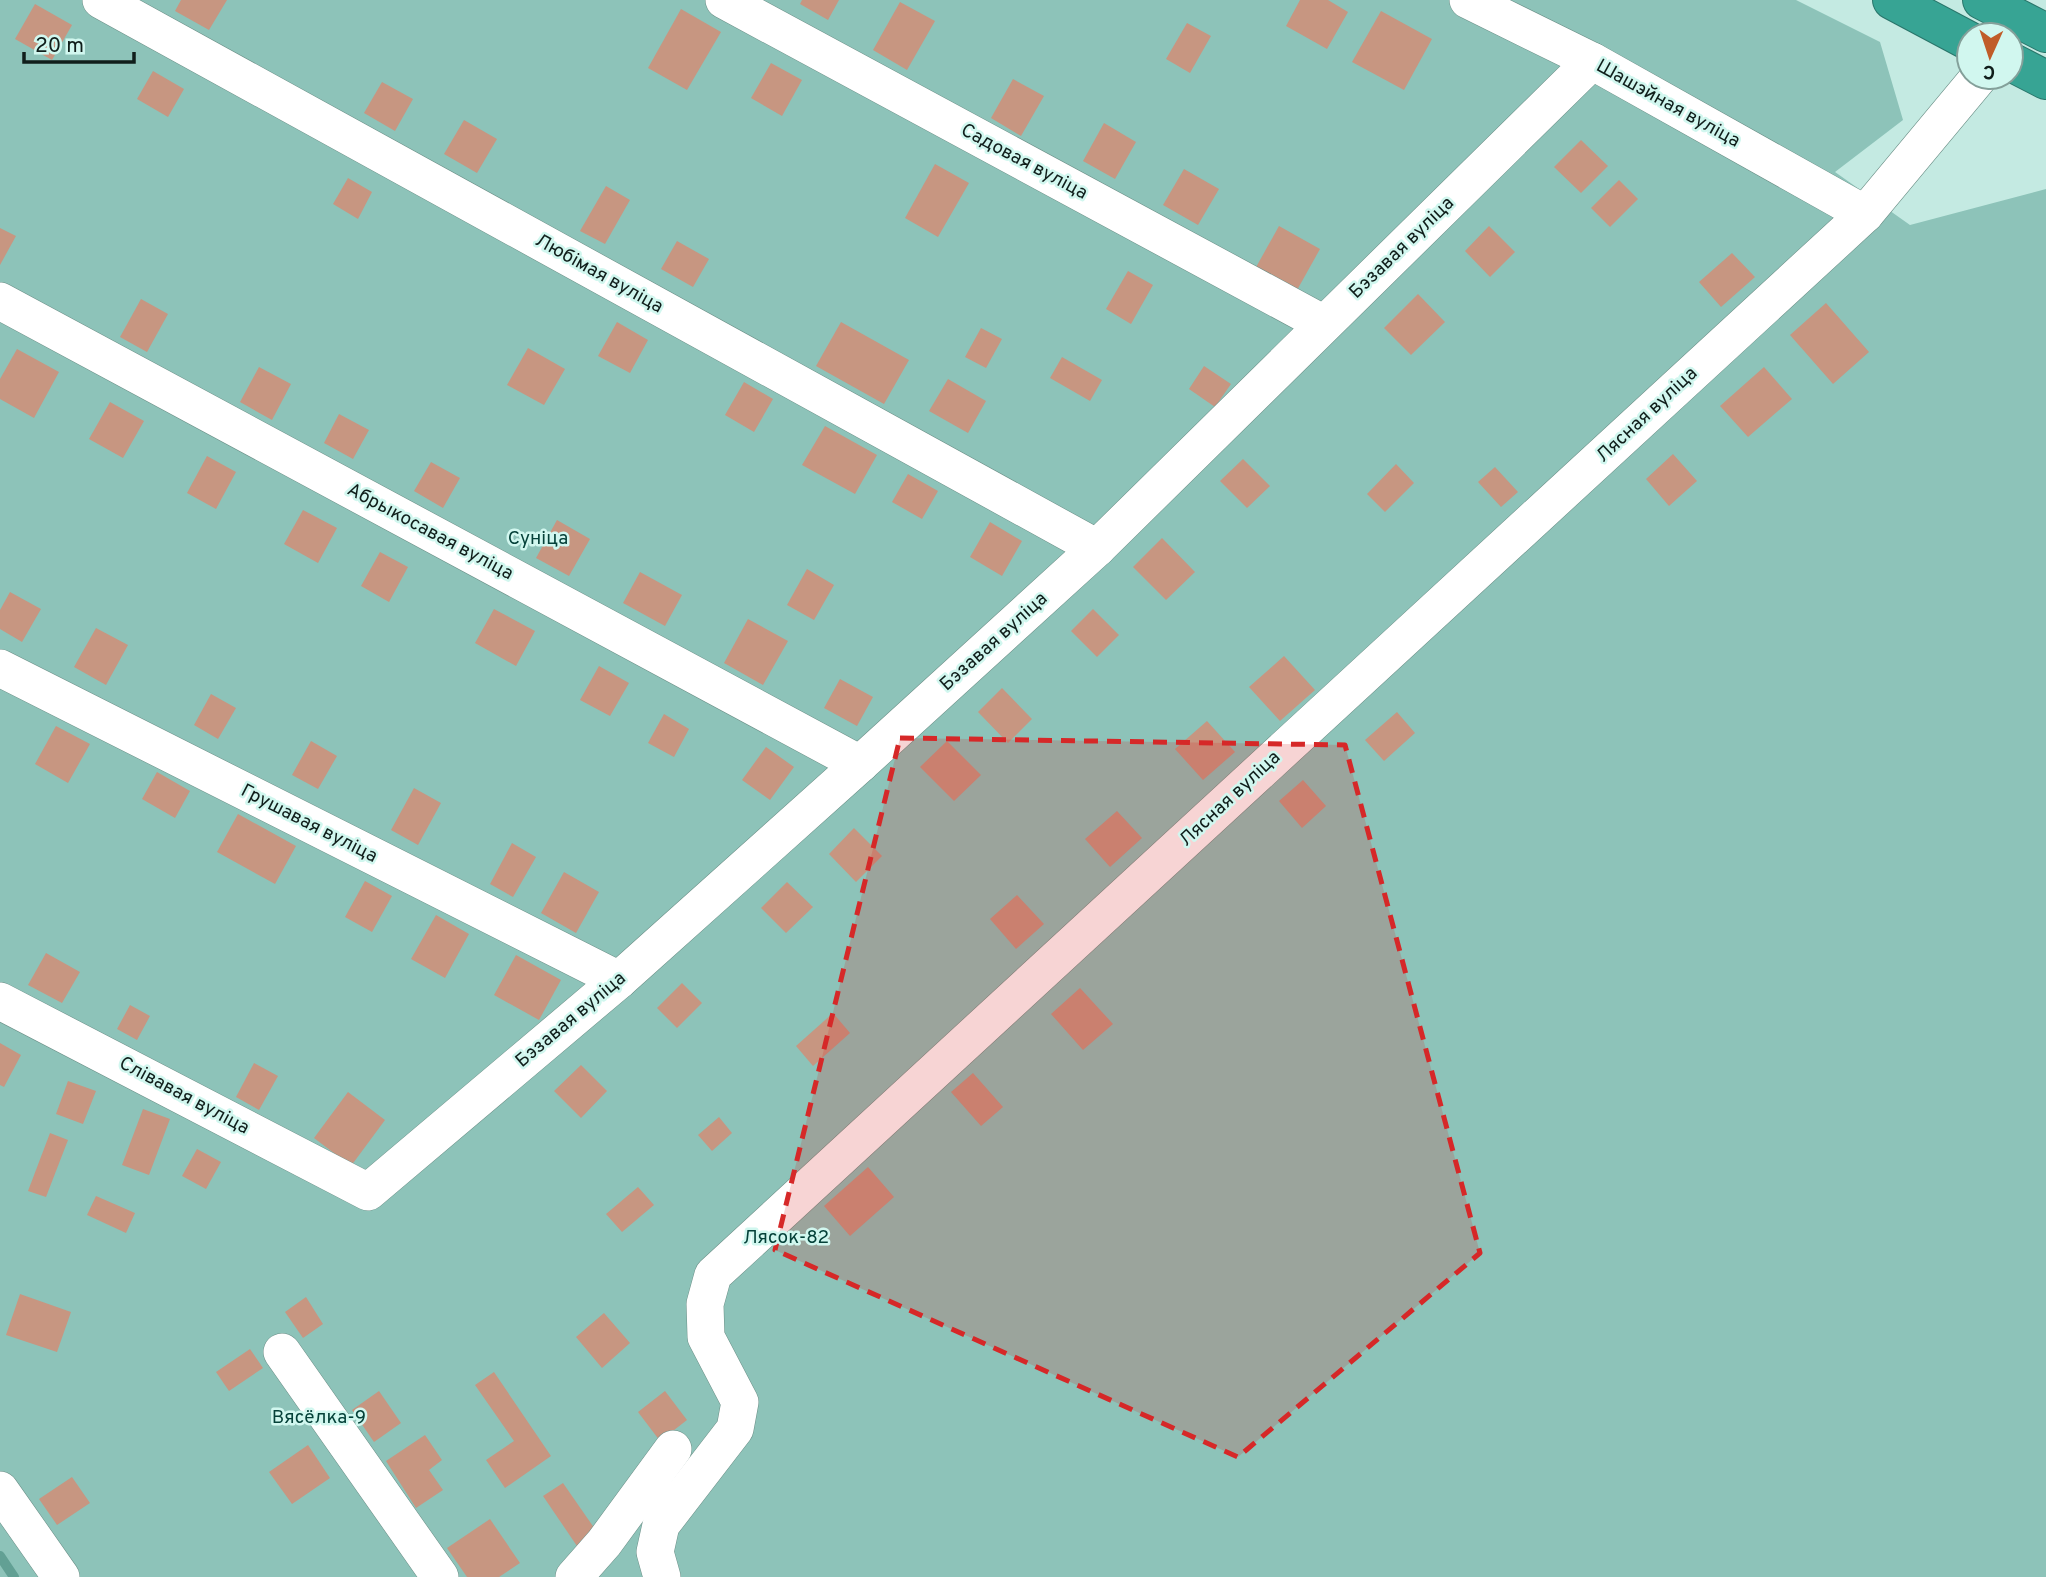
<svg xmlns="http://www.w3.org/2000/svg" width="2046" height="1577" font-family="Overpass,sans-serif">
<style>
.green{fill:#8dc3b9}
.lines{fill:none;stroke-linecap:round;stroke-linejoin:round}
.stream{stroke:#62a094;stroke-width:10}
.building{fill:#c79681}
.minor-casing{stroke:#6b8f87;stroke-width:38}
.highway-casing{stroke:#29756a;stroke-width:40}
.minor{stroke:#fff;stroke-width:37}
.highway{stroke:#37a494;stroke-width:38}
.marked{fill:#d62828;fill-opacity:0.2;stroke:#d62828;stroke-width:5;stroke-dasharray:14 9;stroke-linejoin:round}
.labels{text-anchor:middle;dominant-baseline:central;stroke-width:5;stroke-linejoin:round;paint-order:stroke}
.street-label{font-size:19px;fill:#101e1b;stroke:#d1f7ef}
.park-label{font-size:19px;fill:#054139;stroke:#d1f7ef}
</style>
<rect width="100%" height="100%" fill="#c4eae2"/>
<polygon class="green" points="0,0 1796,0 1880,42 1903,120 1835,172 1910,225 2046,189 2046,1577 0,1577"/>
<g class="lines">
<polyline class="stream" points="0,1556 14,1577"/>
</g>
<g class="building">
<polygon points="181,0 227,0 209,30 175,11"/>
<polygon points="802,0 839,0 828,20 800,4"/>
<polygon points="1300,0 1328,0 1348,12 1327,49 1286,26"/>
<polygon points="900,2 935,21 907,70 873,50"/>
<polygon points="35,4 72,25 52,60 15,39"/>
<polygon points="681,9 721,32 687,90 648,68"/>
<polygon points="1381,11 1432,39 1404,90 1352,62"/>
<polygon points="1187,23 1211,36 1190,73 1166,59"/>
<polygon points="771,63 802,80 782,116 751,98"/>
<polygon points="153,71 184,89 168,117 137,99"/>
<polygon points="1013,79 1044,96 1021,136 991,118"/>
<polygon points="382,82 413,99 395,131 364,113"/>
<polygon points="464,120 497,139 477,173 444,154"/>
<polygon points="1104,123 1136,142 1115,179 1083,161"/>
<polygon points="1581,140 1608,166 1581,193 1554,167"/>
<polygon points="935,164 969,183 938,237 905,218"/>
<polygon points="1184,169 1219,189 1198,225 1163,205"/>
<polygon points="348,178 372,192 358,219 333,204"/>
<polygon points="1619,180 1638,199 1610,227 1591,208"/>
<polygon points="606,186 630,200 605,244 580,231"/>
<polygon points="1279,226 1320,249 1296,292 1255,269"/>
<polygon points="1489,226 1515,252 1490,277 1465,251"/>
<polygon points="0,228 16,236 0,265"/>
<polygon points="677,241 709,259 693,287 661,269"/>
<polygon points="1732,253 1755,277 1721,307 1699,282"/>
<polygon points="1128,271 1153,285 1131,324 1106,309"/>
<polygon points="1418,294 1445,322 1411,355 1384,328"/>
<polygon points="141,299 168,314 147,352 120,337"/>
<polygon points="1826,303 1869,352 1833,384 1790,335"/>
<polygon points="617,322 648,340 630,373 598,356"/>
<polygon points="841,322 909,360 884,404 816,366"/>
<polygon points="981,328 1002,339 986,368 965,357"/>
<polygon points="528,348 565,369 544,405 507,385"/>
<polygon points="17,349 59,372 34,418 0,399 0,379"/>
<polygon points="1062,357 1102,380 1090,401 1050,378"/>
<polygon points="1204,366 1231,384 1215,407 1189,389"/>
<polygon points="259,367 291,384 272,420 240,402"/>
<polygon points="1764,367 1792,399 1748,437 1720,406"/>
<polygon points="948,379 986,401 968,433 929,411"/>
<polygon points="744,382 773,399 754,432 725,415"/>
<polygon points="110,402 144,421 123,458 89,439"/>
<polygon points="339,414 369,430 353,459 324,443"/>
<polygon points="825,426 877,455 855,494 802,465"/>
<polygon points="1673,454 1697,481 1669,506 1646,479"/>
<polygon points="207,456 236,472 216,509 187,493"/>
<polygon points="1243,459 1270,486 1247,508 1220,481"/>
<polygon points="431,462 460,478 443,508 414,491"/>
<polygon points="1396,464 1414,483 1385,512 1367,494"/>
<polygon points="1495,467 1518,492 1501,507 1478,482"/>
<polygon points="908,474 938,491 922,519 892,502"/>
<polygon points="303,510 337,528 318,563 284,544"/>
<polygon points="557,520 590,539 569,576 536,558"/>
<polygon points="990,522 1022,541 1002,576 970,557"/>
<polygon points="1162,538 1195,572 1166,600 1133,567"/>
<polygon points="380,552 408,567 389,602 361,586"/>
<polygon points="807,569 834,585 814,620 787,605"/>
<polygon points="640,572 682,595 665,626 623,603"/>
<polygon points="10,592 41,609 22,642 0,629 0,610"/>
<polygon points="494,609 535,631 516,666 475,643"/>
<polygon points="1093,609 1119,635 1097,657 1071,631"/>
<polygon points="748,619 788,641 763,685 724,663"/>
<polygon points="96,628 128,645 106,685 74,667"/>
<polygon points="1284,656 1315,690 1280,721 1249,687"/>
<polygon points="599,666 629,683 610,716 580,700"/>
<polygon points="840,679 873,697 857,726 824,708"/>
<polygon points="1002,688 1032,719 1008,743 978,712"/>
<polygon points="211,694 236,708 218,739 194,725"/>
<polygon points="1397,712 1415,733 1384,761 1365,740"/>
<polygon points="664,714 689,729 674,757 648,743"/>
<polygon points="1207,721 1235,752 1203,780 1175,749"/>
<polygon points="56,726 90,744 68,783 35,764"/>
<polygon points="311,741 337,756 318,789 292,775"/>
<polygon points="947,741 981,775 954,801 920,767"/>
<polygon points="766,747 794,767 770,800 742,780"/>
<polygon points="157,772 190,791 175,818 142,799"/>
<polygon points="1303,780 1326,806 1302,828 1279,801"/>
<polygon points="414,788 441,803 418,845 391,830"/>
<polygon points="1117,811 1142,838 1110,867 1085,839"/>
<polygon points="238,814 296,846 275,884 217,852"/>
<polygon points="854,828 882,856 856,882 829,854"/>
<polygon points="512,843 536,857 513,897 490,884"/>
<polygon points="564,872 599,892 576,933 541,913"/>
<polygon points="365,881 392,896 372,932 345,917"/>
<polygon points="787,882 813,907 786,933 761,908"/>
<polygon points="1017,895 1044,924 1016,949 990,919"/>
<polygon points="436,915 469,934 445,978 411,959"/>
<polygon points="46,953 80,972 62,1003 28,985"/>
<polygon points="516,955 561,980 539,1020 494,995"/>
<polygon points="682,983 702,1003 677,1028 657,1008"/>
<polygon points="1080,988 1113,1024 1083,1050 1051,1014"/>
<polygon points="130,1005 150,1016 137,1040 117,1029"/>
<polygon points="833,1013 850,1033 813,1066 796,1046"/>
<polygon points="0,1043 21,1055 4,1087 0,1085"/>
<polygon points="254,1063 278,1076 259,1110 236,1097"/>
<polygon points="581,1065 607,1091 581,1118 554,1091"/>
<polygon points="973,1073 1003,1107 981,1126 951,1092"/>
<polygon points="68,1081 96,1091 83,1124 56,1114"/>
<polygon points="348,1092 385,1120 351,1166 314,1138"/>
<polygon points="143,1109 170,1119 149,1175 122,1165"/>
<polygon points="719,1117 732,1133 712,1151 698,1135"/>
<polygon points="50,1133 68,1140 46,1197 28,1191"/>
<polygon points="197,1149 221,1162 206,1189 182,1176"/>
<polygon points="868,1167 894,1197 850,1236 824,1206"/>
<polygon points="638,1187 654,1205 622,1232 606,1214"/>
<polygon points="96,1196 135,1213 126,1233 87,1215"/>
<polygon points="20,1294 71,1312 57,1352 6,1335"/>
<polygon points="306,1297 323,1324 303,1338 285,1312"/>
<polygon points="604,1313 630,1343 602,1368 576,1337"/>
<polygon points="250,1349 263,1368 229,1391 216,1372"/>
<polygon points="494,1372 551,1456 505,1488 486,1460 514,1441 475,1385"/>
<polygon points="379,1391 401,1423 374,1442 352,1410"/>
<polygon points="665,1391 687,1420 660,1441 638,1412"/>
<polygon points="425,1435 442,1460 429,1470 443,1490 416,1508 386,1461"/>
<polygon points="308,1445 330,1478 292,1504 269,1472"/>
<polygon points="72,1477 90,1503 57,1525 39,1499"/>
<polygon points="563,1483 597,1532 577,1546 543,1496"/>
<polygon points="490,1519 520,1563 499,1577 467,1577 447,1548"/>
</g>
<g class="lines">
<defs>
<g id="minor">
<polyline points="101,0 1097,548"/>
<polyline points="724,0 1324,324"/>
<polyline points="1468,0 1592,61 1865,214"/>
<polyline points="0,301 860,764"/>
<polyline points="0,668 619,980"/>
<polyline points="0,1001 368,1192 619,980 860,764 1097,548 1592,61"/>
<polyline points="282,1352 440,1577"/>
<polyline points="0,1490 61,1577"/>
<polyline points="574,1577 604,1543 673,1449"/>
<polyline points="662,1577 655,1552 661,1525 735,1429 740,1402 706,1337 705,1304 713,1275 1865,214 1979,77"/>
</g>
<g id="highway">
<polyline points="1892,0 1969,41"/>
<polyline points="1982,0 2046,33"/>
<polyline points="2011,62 2046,80"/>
</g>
</defs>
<use href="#minor" class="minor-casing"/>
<use href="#highway" class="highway-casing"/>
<use href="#minor" class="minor"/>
<use href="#highway" class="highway"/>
</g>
<path class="marked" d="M900 738 1345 745 1480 1253 1238 1457 775 1250Z"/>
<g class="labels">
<g class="street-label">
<text transform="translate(1668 104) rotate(29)">Шашэйная вуліца</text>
<text transform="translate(1024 162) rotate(28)">Садовая вуліца</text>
<text transform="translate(1402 248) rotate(-44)">Бэзавая вуліца</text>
<text transform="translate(599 274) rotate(29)">Любімая вуліца</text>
<text transform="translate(1647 415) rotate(-43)">Лясная вуліца</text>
<text transform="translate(430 532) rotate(28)">Абрыкосавая вуліца</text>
<text transform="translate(994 642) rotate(-42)">Бэзавая вуліца</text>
<text transform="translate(1230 799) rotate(-43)">Лясная вуліца</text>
<text transform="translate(309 824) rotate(27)">Грушавая вуліца</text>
<text transform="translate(571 1020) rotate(-40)">Бэзавая вуліца</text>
<text transform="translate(184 1096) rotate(28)">Слівавая вуліца</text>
</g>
<g class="park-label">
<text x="538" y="539">Суніца</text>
<text x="786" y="1238">Лясок-82</text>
<text x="319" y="1418">Вясёлка-9</text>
</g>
</g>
<g transform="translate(1990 56) rotate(183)"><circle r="33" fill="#d1f7ef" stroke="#84a09a" stroke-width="2"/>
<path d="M0-5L12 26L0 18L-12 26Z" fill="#c05c28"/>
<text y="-10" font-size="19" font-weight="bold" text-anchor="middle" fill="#101e1b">С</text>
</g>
<path d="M24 52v10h110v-10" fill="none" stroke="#101e1b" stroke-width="3.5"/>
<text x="35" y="52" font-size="21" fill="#101e1b" stroke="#d1f7ef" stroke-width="5" paint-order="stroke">20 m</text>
</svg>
